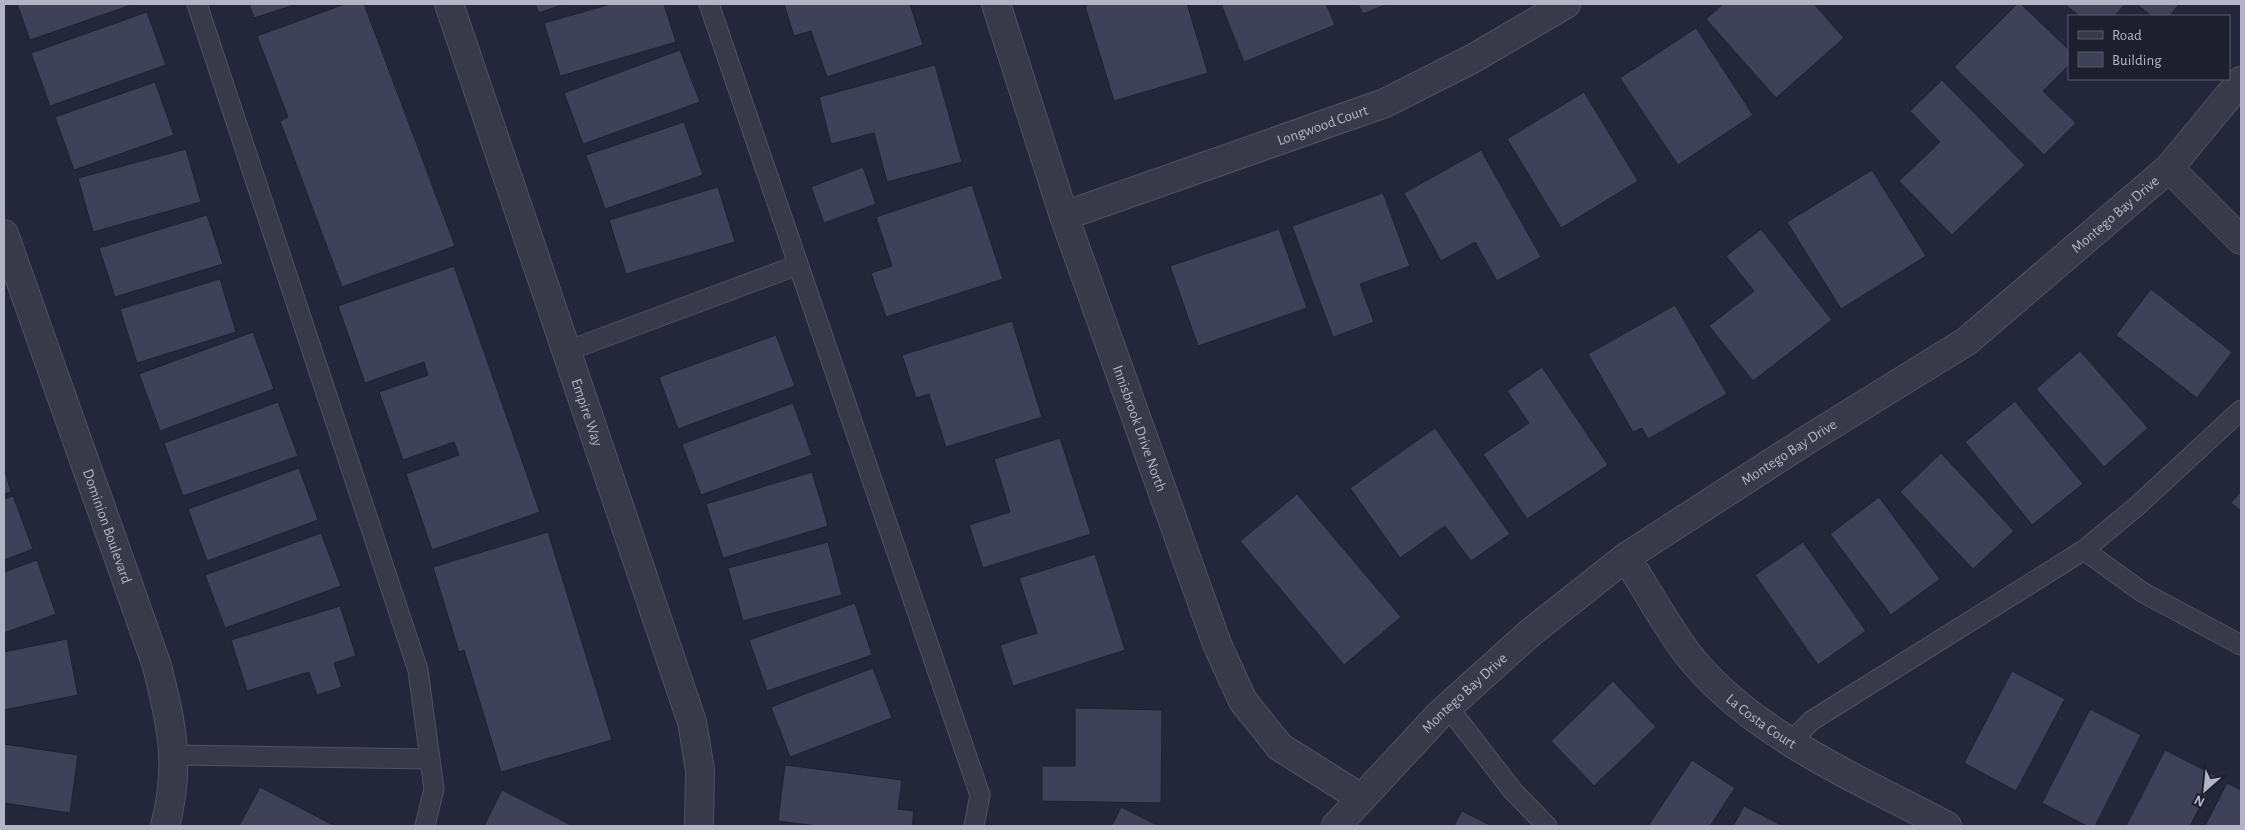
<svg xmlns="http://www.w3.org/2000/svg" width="2245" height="830" font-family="'Alegreya Sans',sans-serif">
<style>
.building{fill:#3f4158;stroke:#1f2131}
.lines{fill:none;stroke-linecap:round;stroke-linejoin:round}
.service-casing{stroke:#505262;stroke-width:21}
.minor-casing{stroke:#505262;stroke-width:30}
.service{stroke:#383a4a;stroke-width:19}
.minor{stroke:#383a4a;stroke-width:28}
.labels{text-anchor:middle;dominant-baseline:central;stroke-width:4.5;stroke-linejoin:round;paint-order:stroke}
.street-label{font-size:15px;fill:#b3b5c6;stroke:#1d1f2f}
</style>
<rect width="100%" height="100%" fill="#24273a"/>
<g class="building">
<polygon points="17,4 134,4 30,40"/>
<polygon points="249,4 297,4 254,18"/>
<polygon points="345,4 364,4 455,246 342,287 280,121 288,117 257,36"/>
<polygon points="535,4 564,4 539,13"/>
<polygon points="611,4 664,4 676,42 560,76 544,23"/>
<polygon points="784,4 910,4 923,45 827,77 811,31 794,36"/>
<polygon points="1091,4 1187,4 1208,73 1114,101 1085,6"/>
<polygon points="1221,4 1326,4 1335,25 1244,62"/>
<polygon points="1358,4 1387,4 1363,14"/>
<polygon points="1723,4 1814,4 1844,38 1776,98 1706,19"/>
<polygon points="2017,4 2021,4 2069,50 2069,65 2043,91 2076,123 2044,155 1954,67"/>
<polygon points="2064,4 2125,4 2115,16 2080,16"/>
<polygon points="2136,4 2179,4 2170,16 2152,16"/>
<polygon points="147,12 166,65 50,106 31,53"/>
<polygon points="1696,28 1753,115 1678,165 1620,78"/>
<polygon points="680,50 700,102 583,144 564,93"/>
<polygon points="935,65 962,162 887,182 874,133 831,144 819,97"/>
<polygon points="1942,80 2025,165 1952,235 1899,181 1940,142 1910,111"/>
<polygon points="155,82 174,135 74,170 55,117"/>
<polygon points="1584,92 1638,181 1561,228 1507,139"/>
<polygon points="684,122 703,175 605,209 586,155"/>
<polygon points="186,149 201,202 93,232 78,178"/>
<polygon points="1481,150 1541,257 1497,281 1475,242 1441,261 1404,193"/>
<polygon points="863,167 876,204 824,223 811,187"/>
<polygon points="1872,170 1926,256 1841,309 1787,222"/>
<polygon points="972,185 1003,279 886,317 871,273 892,266 876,217"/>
<polygon points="718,187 735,242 626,274 609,220"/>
<polygon points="1383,193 1410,266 1360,284 1374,322 1333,337 1292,226"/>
<polygon points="207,215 223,264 115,297 99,248"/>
<polygon points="1279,229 1307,308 1198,346 1170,266"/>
<polygon points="1761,229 1832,320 1753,381 1709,326 1754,291 1726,256"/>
<polygon points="454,266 540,512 432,550 406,474 459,455 454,442 403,460 379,392 428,375 424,362 365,383 338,306"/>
<polygon points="220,279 236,332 137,363 120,309"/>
<polygon points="2151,289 2232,352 2197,398 2116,335"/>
<polygon points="1675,305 1727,394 1648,439 1642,428 1633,432 1588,354"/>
<polygon points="1012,321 1042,417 946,447 929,394 916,398 902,355"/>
<polygon points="253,332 274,389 160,431 139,374"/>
<polygon points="776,335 795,386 678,429 659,377"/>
<polygon points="2080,351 2148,428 2104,467 2036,389"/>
<polygon points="1542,367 1608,465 1527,519 1483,454 1529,423 1507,391"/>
<polygon points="2015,401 2083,484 2032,525 1965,442"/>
<polygon points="278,402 298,456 183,496 164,443"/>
<polygon points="793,403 812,455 701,495 682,444"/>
<polygon points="1435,428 1510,534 1471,561 1445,526 1400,558 1350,488"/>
<polygon points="1060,438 1091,534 983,568 969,525 1010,512 994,459"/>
<polygon points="1941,453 2014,531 1973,569 1900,492"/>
<polygon points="4,468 11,492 4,494"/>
<polygon points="299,468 318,520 207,561 188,509"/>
<polygon points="812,472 828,526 723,558 706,504"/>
<polygon points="2241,491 2241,511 2231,503"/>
<polygon points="1297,494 1401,617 1344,665 1240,541"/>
<polygon points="13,496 33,549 4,560 4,499"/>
<polygon points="1879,497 1940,579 1891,615 1830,534"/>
<polygon points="548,532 612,740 501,772 464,650 459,652 433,567"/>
<polygon points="321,533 341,586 225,628 205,575"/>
<polygon points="828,542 842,595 743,621 728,568"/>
<polygon points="1803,542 1866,631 1818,665 1755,575"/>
<polygon points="1095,554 1125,650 1013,686 1000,645 1037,633 1019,578"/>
<polygon points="37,560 56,614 4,633 4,572"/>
<polygon points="855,603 872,655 767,691 749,640"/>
<polygon points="340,606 356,656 334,663 342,687 317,695 309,672 247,691 231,640"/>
<polygon points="67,639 78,695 4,710 4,652"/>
<polygon points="873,668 892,718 790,757 771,707"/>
<polygon points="2012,671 2065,699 2016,791 1964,763"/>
<polygon points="1613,681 1656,727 1594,786 1551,741"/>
<polygon points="1075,708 1162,710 1161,803 1042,801 1042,766 1075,766"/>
<polygon points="2090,709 2141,735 2095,826 2087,826 2042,803"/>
<polygon points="4,744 78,755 70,813 4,803"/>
<polygon points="2165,750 2216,776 2190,826 2126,826"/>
<polygon points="1692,760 1735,788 1710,826 1648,826"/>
<polygon points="785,765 902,780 898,809 914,811 912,826 818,826 778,821"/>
<polygon points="2227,783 2241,790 2241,826 2205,826"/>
<polygon points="260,787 335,826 239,826"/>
<polygon points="502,790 573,826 484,826"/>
<polygon points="1744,806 1783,826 1733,826"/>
<polygon points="1121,807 1159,826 1112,826"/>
<polygon points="1462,811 1492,826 1454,826"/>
</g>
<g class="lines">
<defs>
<g id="service">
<polyline points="197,4 418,670 434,789 425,826"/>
<polyline points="709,4 980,795 974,826"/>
<polyline points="567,351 798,265"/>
<polyline points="2241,410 2136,507 2084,550 2142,592 2241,645"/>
<polyline points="1448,707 1513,791 1547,826"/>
<polyline points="1790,743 1811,721 2084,550"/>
<polyline points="174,755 430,759"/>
</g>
<g id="minor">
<path id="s1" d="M449 4 692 722 700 770 699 826"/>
<path id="s2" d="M996 4 1064 216 1217 644 1243 701 1280 747 1361 798"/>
<polyline points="2169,168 2241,240"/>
<path id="s3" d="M1064 216 1385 103 1472 59 1566 4"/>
<path id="s4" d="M4 234 157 666C172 726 181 765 165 826"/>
<path id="s5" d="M1626 557C1646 589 1665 623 1687 653 1748 733 1860 780 1947 826"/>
<path id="s6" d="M1336 826 1439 715 1530 633 1626 557 1807 440 1967 341 2169 168 2241 81"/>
</g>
</defs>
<use href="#service" class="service-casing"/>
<use href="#minor" class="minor-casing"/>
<use href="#service" class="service"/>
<use href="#minor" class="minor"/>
</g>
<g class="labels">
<g class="street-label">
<text stroke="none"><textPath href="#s3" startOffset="274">Longwood Court</textPath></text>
<text stroke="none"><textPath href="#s6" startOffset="995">Montego Bay Drive</textPath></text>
<text stroke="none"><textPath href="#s1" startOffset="431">Empire Way</textPath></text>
<text stroke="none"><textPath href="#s2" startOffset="448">Innisbrook Drive North</textPath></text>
<text stroke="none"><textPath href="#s6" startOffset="590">Montego Bay Drive</textPath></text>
<text stroke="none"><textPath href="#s4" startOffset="310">Dominion Boulevard</textPath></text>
<text stroke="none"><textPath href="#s6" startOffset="185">Montego Bay Drive</textPath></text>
<text stroke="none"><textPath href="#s5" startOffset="215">La Costa Court</textPath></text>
</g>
</g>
<rect width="2245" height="830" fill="none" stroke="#b3b5c6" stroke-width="10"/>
<rect x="2068" y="15" width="162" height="65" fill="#1d1f2f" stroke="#595b6b"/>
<rect x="2078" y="31" width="25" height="8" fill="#383a4a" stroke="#595b6b"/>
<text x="2112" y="40" font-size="15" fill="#b3b5c6">Road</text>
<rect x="2078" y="52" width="25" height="15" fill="#3f4158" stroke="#595b6b"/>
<text x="2112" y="65" font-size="15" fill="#b3b5c6">Building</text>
<g transform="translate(2205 790) rotate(207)" stroke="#1d1f2f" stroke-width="4" paint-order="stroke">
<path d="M0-4L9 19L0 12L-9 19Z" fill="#b3b5c6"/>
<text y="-8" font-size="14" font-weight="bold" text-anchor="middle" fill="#b3b5c6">N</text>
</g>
</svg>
